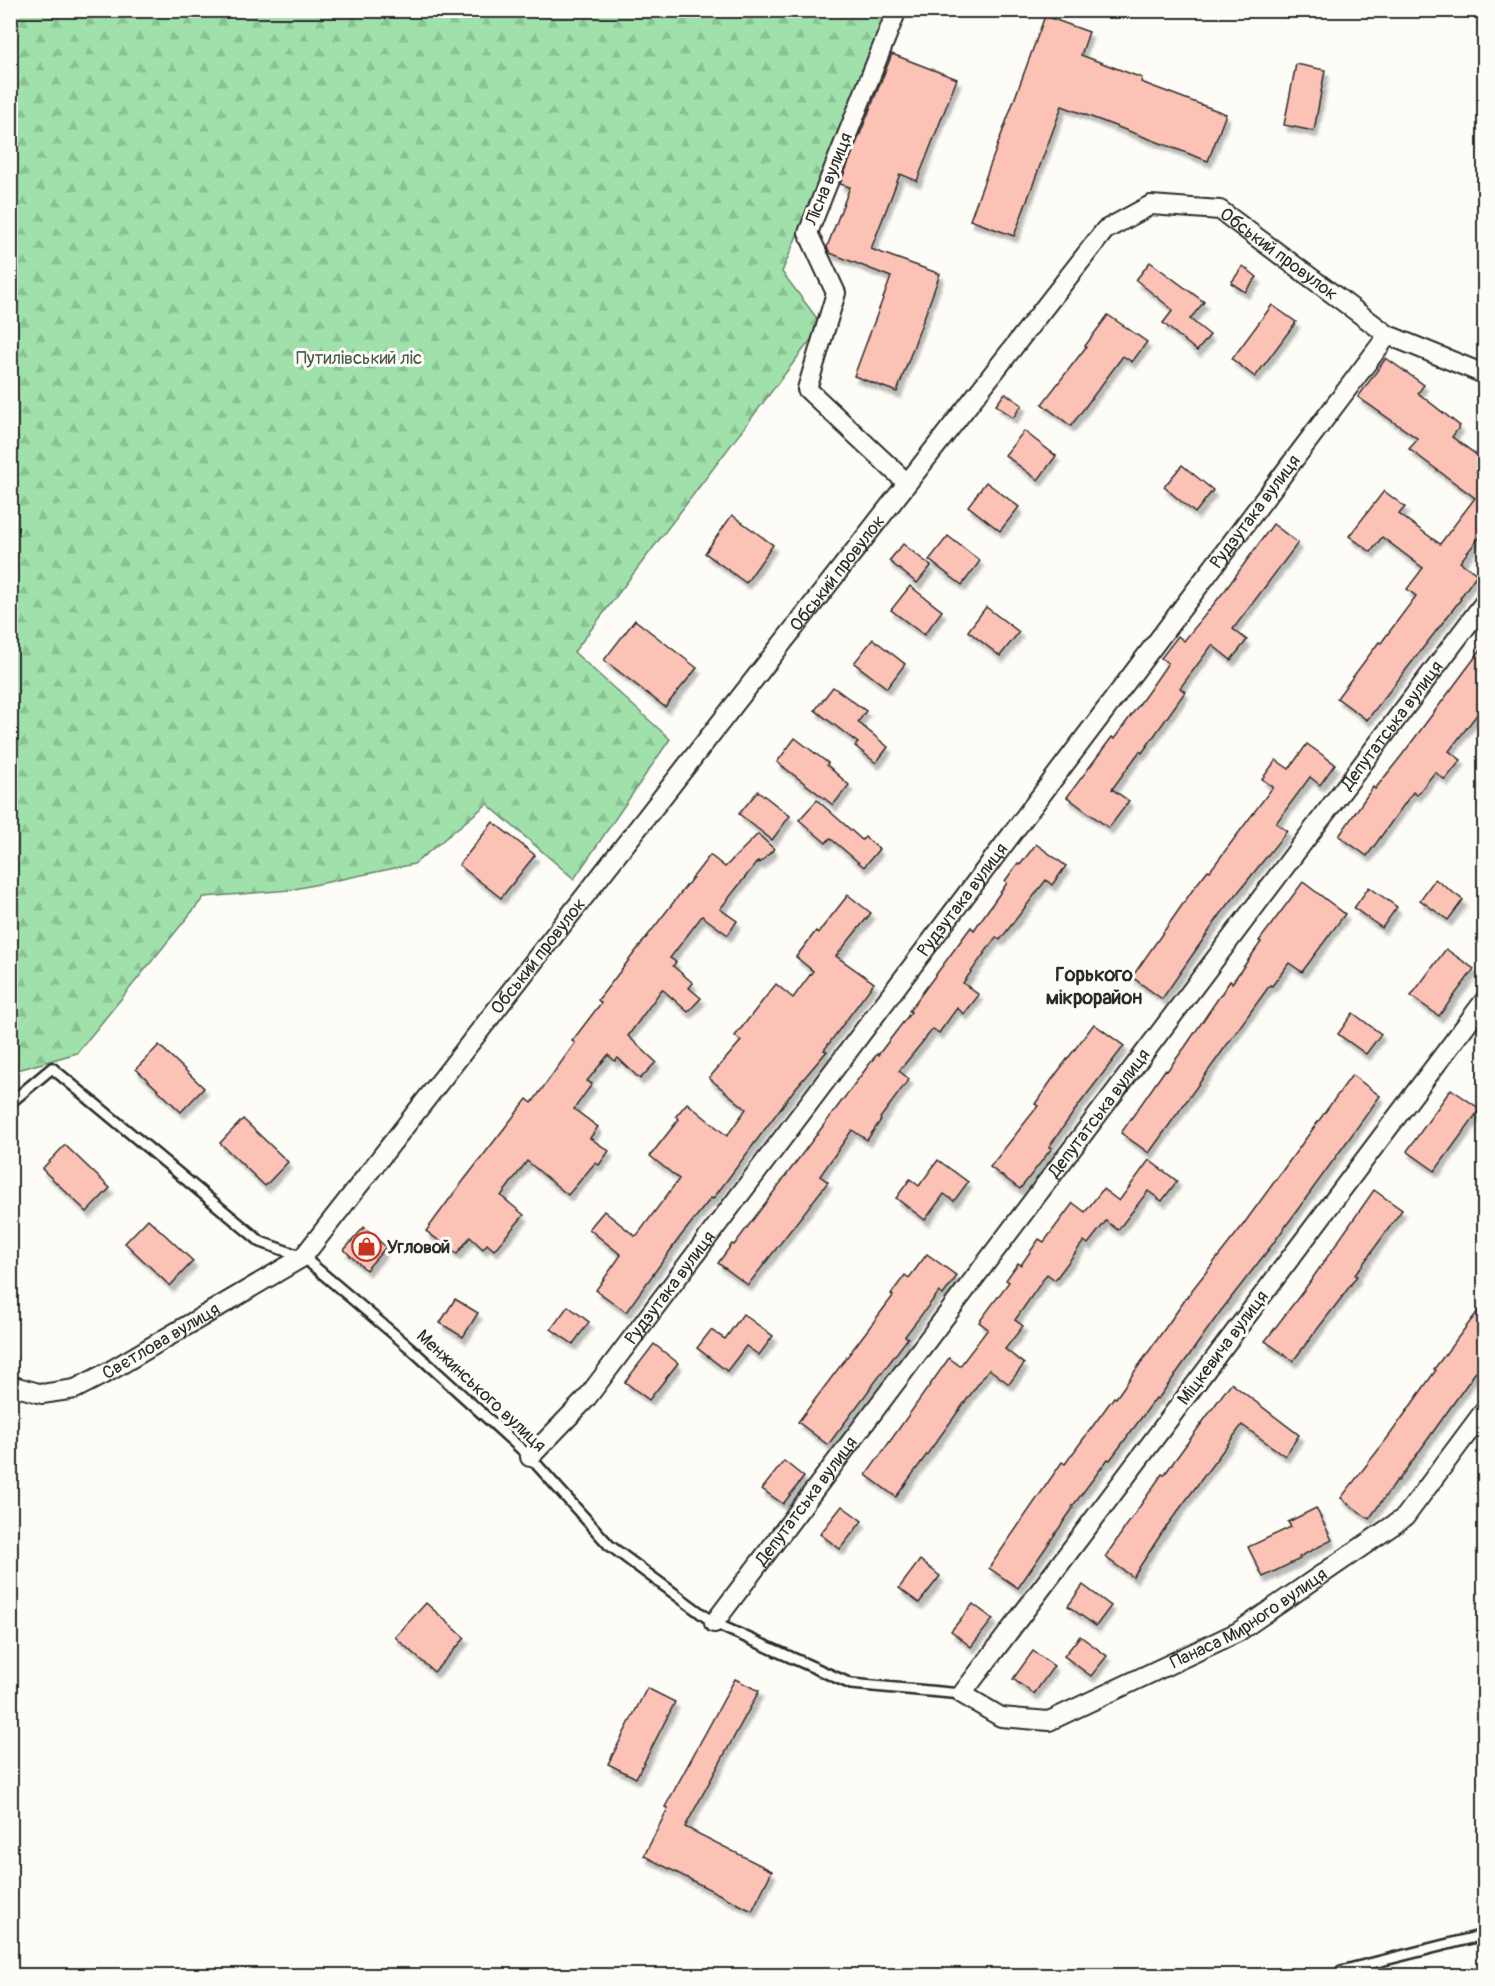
<svg xmlns="http://www.w3.org/2000/svg" width="1495" height="1986" font-family="Pangolin,sans-serif">
<style>
.forest{fill:url(#forest-firs);stroke:#66866b;stroke-width:1.5}
.building{fill:#fcc2b5;stroke:#2b2b2b;stroke-width:1.5;filter:url(#shadow)}
.lines{fill:none;stroke-linecap:round;stroke-linejoin:round}
.service-casing{stroke:#2b2b2b;stroke-width:14}
.minor-casing{stroke:#2b2b2b;stroke-width:22}
.service{stroke:#fdfcf7;stroke-width:9}
.minor{stroke:#fdfcf7;stroke-width:18}
.labels{text-anchor:middle;dominant-baseline:central;stroke-width:6;stroke-linejoin:round;paint-order:stroke}
.street-label{font-size:18px;fill:#2b2b2b;stroke:#fdfcf7}
.park-label{font-size:18px;fill:#48584b;stroke:#fdfcf7}
.poi-label{font-size:18px;font-weight:bold;fill:#2b2b2b;stroke:#fdfcf7;text-anchor:start}
.neighbourhood-label{font-size:20px;font-weight:bold;fill:#2b2b2b;stroke:#fdfcf7}
</style>
<defs>
<pattern id="forest-firs" width="22" height="20" patternUnits="userSpaceOnUse" patternTransform="scale(1.5)"><rect width="22" height="20" fill="#a0e1ab"/><path d="M5 1l3.5 6h-7zM16 11l3.5 6h-7z" fill="#8ac193"/></pattern>
<filter id="shadow"><feDropShadow dx="3.5" dy="6" stdDeviation="1.5" flood-color="#0004"/></filter>
</defs>
<rect width="100%" height="100%" fill="#fdfcf7"/>
<filter id="ink" filterUnits="userSpaceOnUse"><feTurbulence type="fractalNoise" baseFrequency=".0167" numOctaves="2"/><feDisplacementMap in="SourceGraphic" scale="12" xChannelSelector="R" yChannelSelector="G"/><feConvolveMatrix kernelMatrix="1 2 1 2 8 2 1 2 1" color-interpolation-filters="sRGB"/></filter>
<g filter="url(#ink)">
<polygon class="forest" points="11,11 889,11 782,272 822,325 574,652 670,739 574,879 487,804 414,864 290,890 204,897 77,1053 11,1072"/>
<g class="building">
<polygon points="1045,16 1089,32 1081,55 1142,78 1141,82 1226,114 1208,161 1062,106 1014,236 970,220"/>
<polygon points="892,54 957,79 917,181 900,174 871,249 940,274 897,392 854,376 891,277 830,253 827,247 850,187 840,184"/>
<polygon points="1296,64 1325,70 1314,131 1284,125"/>
<polygon points="1150,262 1204,302 1190,319 1210,335 1197,351 1163,323 1173,310 1136,280"/>
<polygon points="1243,266 1257,277 1245,292 1231,283"/>
<polygon points="1272,305 1296,322 1255,377 1232,359"/>
<polygon points="1108,315 1147,342 1132,362 1123,356 1071,426 1042,404 1086,347 1085,346"/>
<polygon points="1386,358 1424,385 1418,393 1460,426 1452,437 1485,461 1485,530 1460,562 1477,574 1460,598 1461,599 1367,720 1337,698 1379,642 1381,643 1416,596 1407,589 1423,568 1382,537 1371,552 1349,536 1384,491 1405,507 1399,514 1440,544 1475,498 1409,449 1418,439 1358,397"/>
<polygon points="1005,393 1022,405 1013,418 996,405"/>
<polygon points="1024,431 1056,456 1038,480 1005,455"/>
<polygon points="1182,465 1213,490 1195,513 1164,487"/>
<polygon points="986,482 1019,507 1000,531 968,506"/>
<polygon points="732,515 773,545 746,583 705,553"/>
<polygon points="1273,524 1298,543 1233,629 1247,640 1231,660 1212,645 1180,688 1185,692 1142,753 1140,751 1112,789 1129,801 1109,828 1067,797 1112,737 1114,739 1148,692 1168,663 1161,658 1178,636 1184,641 1226,589"/>
<polygon points="948,536 980,561 962,585 929,560"/>
<polygon points="903,544 931,566 917,583 889,561"/>
<polygon points="910,586 942,611 924,635 891,610"/>
<polygon points="986,607 1019,632 1000,656 968,631"/>
<polygon points="635,620 697,668 665,707 604,660"/>
<polygon points="873,639 905,664 887,688 854,663"/>
<polygon points="1485,644 1485,704 1449,751 1461,760 1445,780 1435,772 1417,795 1413,792 1367,856 1339,836 1373,787 1375,789 1402,755"/>
<polygon points="833,687 866,711 858,722 888,747 876,763 855,746 858,743 815,710"/>
<polygon points="795,738 828,763 827,765 849,785 833,805 777,762"/>
<polygon points="1307,744 1335,764 1320,785 1310,777 1276,823 1287,831 1220,915 1162,999 1132,977 1194,888 1208,870 1210,871 1273,787 1262,779 1276,760 1289,769"/>
<polygon points="758,791 790,816 772,840 739,814"/>
<polygon points="817,800 862,840 865,837 879,849 864,867 830,838 826,843 799,820"/>
<polygon points="493,822 535,855 501,898 459,865"/>
<polygon points="758,834 774,849 760,863 758,861 720,909 737,921 728,935 702,916 670,958 676,962 673,966 693,983 689,988 701,998 688,1012 662,989 628,1036 656,1062 640,1079 618,1058 615,1061 608,1055 587,1081 592,1084 574,1109 598,1127 590,1138 609,1151 599,1165 595,1163 568,1195 527,1161 501,1196 524,1215 494,1250 487,1244 483,1249 470,1237 457,1254 426,1231 454,1193 527,1099 532,1103 575,1043 572,1041 601,1003 598,1000 710,855 725,867"/>
<polygon points="1036,844 1066,866 1052,885 1046,880 1000,940 996,937 963,983 979,995 964,1014 957,1008 939,1033 933,1029 899,1071 909,1079 880,1118 881,1120 867,1140 852,1130 820,1176 828,1182 748,1285 718,1263 732,1244 734,1245 877,1054 878,1055 911,1012 909,1011 971,927 974,930 1007,883 1005,881 1018,863 1020,865"/>
<polygon points="1435,879 1463,900 1448,920 1420,900"/>
<polygon points="1303,882 1345,914 1302,972 1289,963 1272,986 1270,985 1149,1153 1121,1133 1165,1070 1167,1071 1185,1047 1230,981 1232,983 1261,942 1259,941"/>
<polygon points="1369,887 1397,907 1382,928 1354,908"/>
<polygon points="848,895 871,913 836,956 874,983 824,1050 827,1051 794,1090 713,1199 711,1198 680,1237 626,1312 596,1290 621,1255 589,1229 604,1211 635,1236 638,1234 679,1179 650,1156 679,1119 676,1116 687,1103 727,1136 746,1109 709,1078 741,1041 735,1036 776,984 793,998 813,971 796,957 816,931 818,933"/>
<polygon points="1446,949 1474,969 1439,1016 1411,996"/>
<polygon points="1353,1013 1381,1034 1366,1054 1338,1034"/>
<polygon points="1094,1024 1124,1046 1078,1106 1049,1147 1052,1148 1020,1189 990,1167 1038,1106 1035,1104 1053,1078"/>
<polygon points="159,1045 204,1088 181,1112 136,1069"/>
<polygon points="1352,1075 1380,1096 1272,1245 1220,1312 1158,1399 1156,1398 1110,1460 1108,1459 1072,1507 1073,1508 1018,1588 989,1568 1062,1462 1065,1464 1114,1397 1116,1398 1192,1290 1240,1229"/>
<polygon points="1451,1089 1480,1109 1435,1171 1407,1151"/>
<polygon points="243,1119 288,1162 265,1186 220,1143"/>
<polygon points="65,1145 110,1188 87,1212 42,1169"/>
<polygon points="938,1160 968,1182 954,1201 944,1194 925,1220 896,1198 910,1179 919,1186"/>
<polygon points="1149,1160 1177,1181 1162,1201 1148,1191 1118,1230 1106,1221 1088,1244 1084,1241 1055,1280 1047,1274 1015,1320 1023,1326 1005,1349 1024,1364 1009,1384 989,1369 896,1497 866,1475 949,1358 960,1366 988,1329 979,1322 1009,1282 1006,1280 1018,1263 1021,1265 1039,1239 1044,1242 1073,1203 1085,1212 1103,1189 1119,1201"/>
<polygon points="1374,1190 1402,1210 1355,1275 1357,1276 1342,1297 1293,1361 1265,1341 1307,1286"/>
<polygon points="148,1219 193,1261 170,1286 125,1243"/>
<polygon points="364,1227 386,1247 366,1270 344,1250"/>
<polygon points="927,1254 957,1276 943,1295 939,1292 905,1336 908,1338 828,1445 798,1422 893,1296 891,1294 905,1275 909,1278"/>
<polygon points="455,1299 478,1313 463,1337 440,1323"/>
<polygon points="1485,1302 1485,1359 1398,1481 1397,1480 1369,1519 1341,1498 1389,1436 1436,1370 1434,1369"/>
<polygon points="568,1306 589,1322 573,1344 551,1329"/>
<polygon points="743,1314 773,1336 759,1355 746,1346 727,1371 697,1348 711,1330 725,1339"/>
<polygon points="654,1344 678,1363 649,1400 625,1382"/>
<polygon points="1231,1383 1299,1435 1285,1456 1242,1425 1163,1531 1133,1577 1105,1557 1162,1474 1164,1475"/>
<polygon points="784,1461 804,1477 783,1504 762,1489"/>
<polygon points="842,1506 862,1521 840,1549 820,1534"/>
<polygon points="1316,1508 1332,1540 1299,1557 1300,1559 1263,1577 1248,1547 1291,1527 1288,1522"/>
<polygon points="920,1560 940,1576 919,1603 899,1588"/>
<polygon points="1083,1585 1111,1606 1096,1626 1068,1606"/>
<polygon points="426,1603 465,1638 434,1672 395,1637"/>
<polygon points="973,1604 993,1619 971,1647 951,1631"/>
<polygon points="1080,1636 1107,1656 1091,1676 1064,1656"/>
<polygon points="1033,1651 1054,1666 1034,1694 1013,1679"/>
<polygon points="735,1679 759,1691 685,1827 772,1871 752,1911 644,1856 668,1808 665,1807"/>
<polygon points="647,1688 675,1702 636,1778 608,1764"/>
</g>
<g class="lines">
<defs>
<g id="service">
<polyline points="10,1103 52,1068 261,1242 303,1257 409,1347 530,1457 609,1545 714,1623 851,1684 962,1694"/>
<polyline points="1341,1971 1484,1935"/>
</g>
<g id="minor">
<polyline points="897,10 808,233 836,293 807,389 907,483"/>
<path id="s1" d="M1484 1001 962 1694 1001 1717 1049 1721 1238 1632 1405 1517 1484 1411"/>
<path id="s2" d="M10 1385 42 1394 75 1389 110 1371 303 1257 1105 230 1151 205 1220 210 1388 335 1484 374"/>
<path id="s3" d="M530 1457 586 1399 1388 335"/>
<path id="s4" d="M714 1623 1484 603"/>
</g>
</defs>
<use href="#service" class="service-casing"/>
<use href="#minor" class="minor-casing"/>
<use href="#service" class="service"/>
<use href="#minor" class="minor"/>
</g>
</g>
<defs>
<symbol id="shop-ring" viewBox="-11 -11 22 22"><circle r="9.5" fill="#fdfcf7" stroke="#c8321e" stroke-width="1.5"/><path d="M-5-2.5h2.3a2.7 3.5 0 0 1 5.4 0H5L5.5 6h-11ZM-1.5-2.5h3a1.5 2.3 0 0 0-3 0Z" fill="#c8321e"/></symbol>
</defs>
<g fill-rule="evenodd">
<use href="#shop-ring" x="350" y="1230" width="33" height="33"/>
</g>
<g class="labels">
<g class="street-label">
<text transform="translate(829 179) rotate(-68)">Лісна вулиця</text>
<text stroke="none"><textPath href="#s2" startOffset="1828">Обський провулок</textPath></text>
<text stroke="none"><textPath href="#s3" startOffset="1192">Рудзутака вулиця</textPath></text>
<text stroke="none"><textPath href="#s2" startOffset="1198">Обський провулок</textPath></text>
<text stroke="none"><textPath href="#s4" startOffset="1125">Депутатська вулиця</textPath></text>
<text stroke="none"><textPath href="#s3" startOffset="706">Рудзутака вулиця</textPath></text>
<text stroke="none"><textPath href="#s2" startOffset="712">Обський провулок</textPath></text>
<text stroke="none"><textPath href="#s4" startOffset="639">Депутатська вулиця</textPath></text>
<text stroke="none"><textPath href="#s3" startOffset="220">Рудзутака вулиця</textPath></text>
<text stroke="none"><textPath href="#s2" startOffset="165">Свєтлова вулиця</textPath></text>
<text transform="translate(1223 1348) rotate(-53)">Міцкевича вулиця</text>
<text transform="translate(481 1391) rotate(43)">Менжинського вулиця</text>
<text stroke="none"><textPath href="#s4" startOffset="153">Депутатська вулиця</textPath></text>
<text stroke="none"><textPath href="#s1" startOffset="1186">Панаса Мирного вулиця</textPath></text>
</g>
<g class="park-label">
<text x="359" y="358">Путилівський ліс</text>
</g>
<g class="poi-label">
<text x="387" y="1247">Угловой</text>
</g>
<g class="neighbourhood-label">
<text x="1094" y="974">Горького<tspan x="1094" dy="23">мікрорайон</tspan></text>
</g>
</g>
<rect width="1495" height="1986" fill="none" stroke="#fdfcf7" stroke-width="36"/>
<rect x="18" y="18" width="1459" height="1950" fill="none" stroke="#2b2b2b" stroke-width="2" filter="url(#ink)"/>
</svg>
